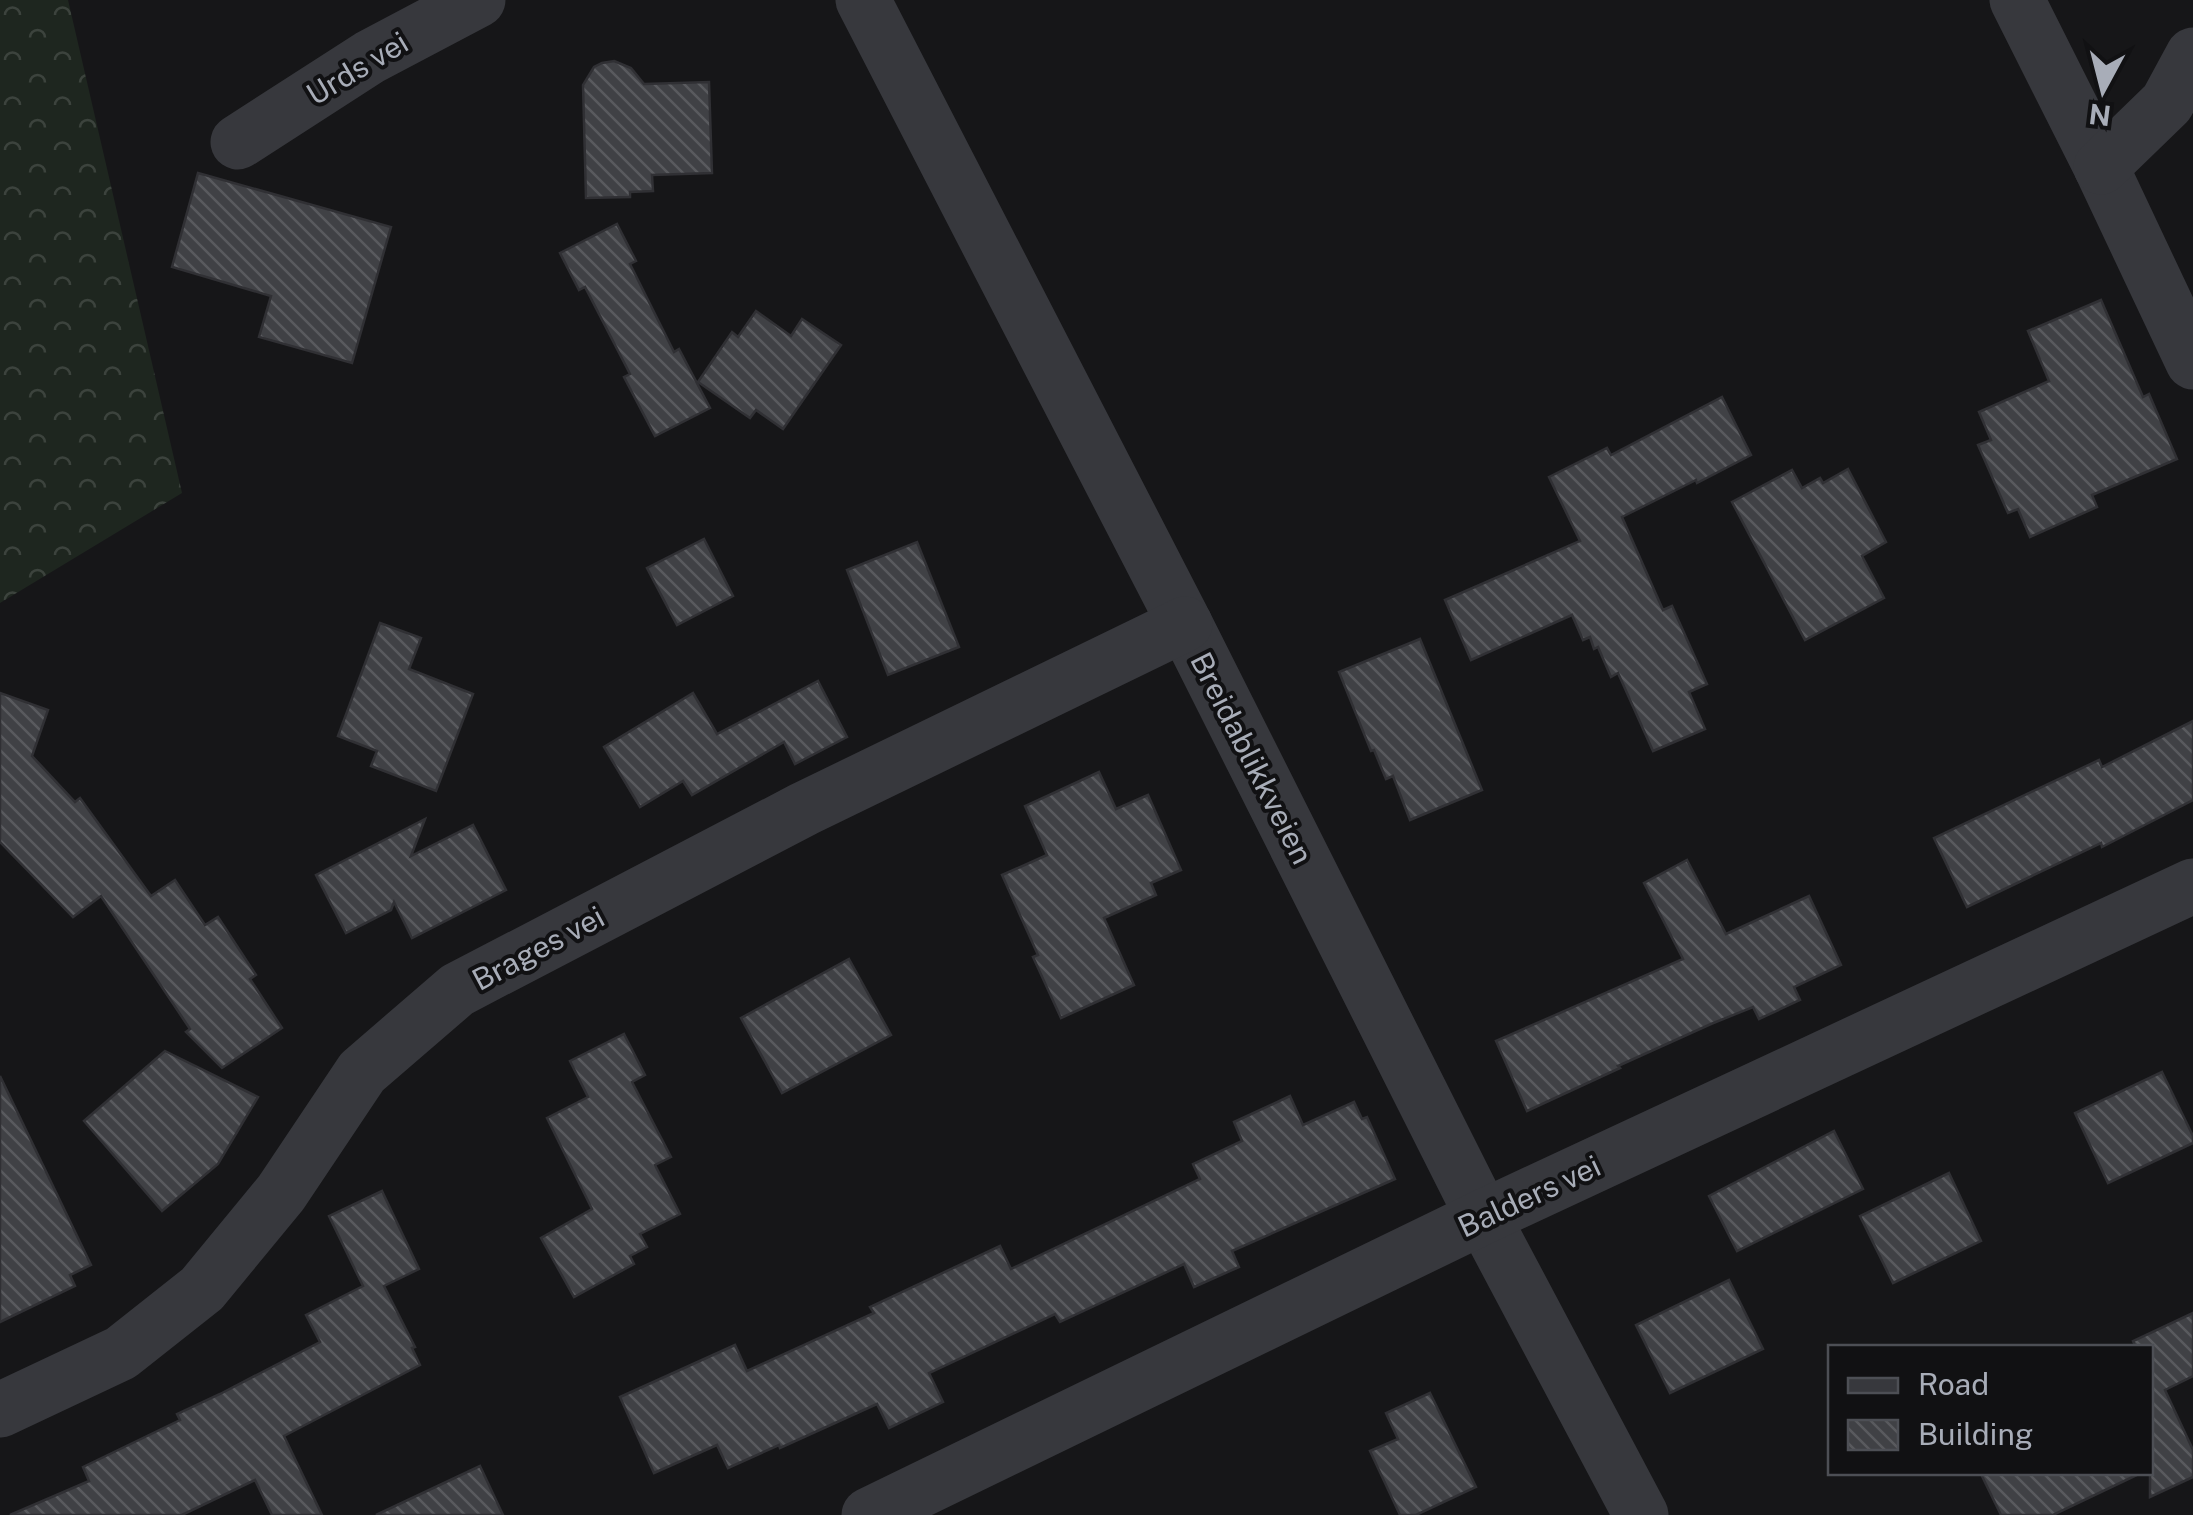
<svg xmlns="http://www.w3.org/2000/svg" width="2193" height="1515" font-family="'Public Sans',sans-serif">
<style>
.forest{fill:url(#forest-crowns)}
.building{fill:url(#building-back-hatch);stroke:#303034;stroke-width:2.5}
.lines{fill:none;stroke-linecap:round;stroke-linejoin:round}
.minor{stroke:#37383d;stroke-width:55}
.labels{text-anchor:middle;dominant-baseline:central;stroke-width:8;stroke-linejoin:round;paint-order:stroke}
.street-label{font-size:30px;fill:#a8adb8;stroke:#111113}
</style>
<defs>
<pattern id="forest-crowns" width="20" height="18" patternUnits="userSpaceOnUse" patternTransform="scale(2.5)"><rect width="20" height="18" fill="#1e261f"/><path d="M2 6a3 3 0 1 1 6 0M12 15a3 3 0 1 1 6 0" fill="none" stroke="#3c433d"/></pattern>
<pattern id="building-back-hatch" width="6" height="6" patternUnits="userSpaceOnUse" patternTransform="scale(2.5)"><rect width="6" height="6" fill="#404145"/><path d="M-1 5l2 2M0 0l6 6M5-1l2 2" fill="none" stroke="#595a5e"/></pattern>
</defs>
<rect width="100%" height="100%" fill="#161618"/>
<polygon class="forest" points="0,0 68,0 182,493 0,603"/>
<g class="building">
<polygon points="614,61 631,68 644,84 709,82 712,173 652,175 653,191 630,192 630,197 586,198 583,85 594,67 602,63"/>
<polygon points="198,173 391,227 352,363 259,337 271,296 172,267"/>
<polygon points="617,224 636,261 630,264 674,352 679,349 710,408 655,436 624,377 630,374 585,287 579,290 560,253"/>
<polygon points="2101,300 2143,397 2149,394 2177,459 2092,495 2097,507 2030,537 2018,509 2008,513 1978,445 1991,440 1979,412 2049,381 2028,331"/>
<polygon points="756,311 791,336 802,319 841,345 783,429 756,410 750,418 698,382 732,332 738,337"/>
<polygon points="1722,397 1751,455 1697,483 1696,480 1622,517 1663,610 1672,606 1707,684 1689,692 1705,729 1653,751 1618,673 1611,677 1598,647 1594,649 1590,637 1583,640 1572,615 1471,660 1445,600 1580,541 1549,477 1607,448 1611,455"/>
<polygon points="1848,469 1886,542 1862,556 1884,598 1805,640 1732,502 1792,470 1802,488 1820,478 1823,483"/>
<polygon points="704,539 733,596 677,625 647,568"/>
<polygon points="917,542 959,647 888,675 847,570"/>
<polygon points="380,623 421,638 409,669 473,694 436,791 371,766 377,751 338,736"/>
<polygon points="1420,639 1482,790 1410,820 1393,776 1386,779 1374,750 1371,751 1339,672"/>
<polygon points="818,681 847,737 795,764 784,742 692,795 683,781 640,807 604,747 693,693 717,734"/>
<polygon points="0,693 48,710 32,756 75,802 80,798 151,896 175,880 205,925 218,917 256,975 250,979 282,1028 222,1068 186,1032 190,1029 101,896 73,917 0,842"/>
<polygon points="2193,721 2193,800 2102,847 2101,843 1967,907 1934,838 2099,760 2102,767"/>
<polygon points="1099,772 1116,809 1148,795 1181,870 1151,883 1156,895 1104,918 1134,985 1061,1018 1033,957 1038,955 1002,875 1047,855 1025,806"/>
<polygon points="425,819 411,856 473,825 506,890 412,938 394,902 391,910 346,933 316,875"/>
<polygon points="1687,860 1726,934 1809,896 1841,965 1794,987 1800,1000 1759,1019 1753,1007 1711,1024 1618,1066 1620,1068 1527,1111 1496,1041 1683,959 1644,883"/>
<polygon points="849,959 891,1035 782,1093 741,1018"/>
<polygon points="624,1034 645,1075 632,1082 671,1157 655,1165 680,1214 640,1234 647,1247 630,1256 634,1264 574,1297 541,1238 592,1209 547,1118 588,1097 570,1061"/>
<polygon points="165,1051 258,1097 218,1164 162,1211 84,1121"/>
<polygon points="2162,1072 2193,1136 2193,1143 2108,1183 2075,1113"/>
<polygon points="0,1076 91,1265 70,1275 75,1286 0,1322"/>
<polygon points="1290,1096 1303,1125 1354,1102 1362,1119 1367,1117 1395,1179 1232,1251 1239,1267 1194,1287 1184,1264 1060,1322 1055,1314 929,1373 943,1402 889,1428 877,1404 780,1448 779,1445 728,1468 717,1445 654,1473 620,1397 735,1345 747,1371 874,1313 870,1307 1000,1246 1011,1269 1200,1179 1193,1164 1242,1141 1234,1122"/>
<polygon points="1834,1131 1863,1189 1737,1251 1709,1196"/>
<polygon points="1949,1173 1981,1241 1893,1283 1860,1216"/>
<polygon points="382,1191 419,1269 384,1286 415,1347 412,1348 420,1365 284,1436 322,1515 272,1515 255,1480 182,1515 10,1515 89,1481 83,1467 180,1420 177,1414 220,1394 320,1342 306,1315 363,1286 329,1216"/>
<polygon points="1729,1280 1763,1349 1670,1393 1636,1325"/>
<polygon points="2193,1313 2193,1376 2165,1390 2193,1450 2193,1477 2150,1497 2150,1348 2136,1348 2133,1341"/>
<polygon points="1430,1393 1476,1487 1416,1515 1400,1515 1370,1451 1398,1439 1386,1413"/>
<polygon points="480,1466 503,1515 376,1515"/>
<polygon points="1980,1472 2143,1472 2053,1515 2001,1515"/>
</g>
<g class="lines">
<g class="minor">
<polyline points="863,0 1185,624 1483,1217 1641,1515"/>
<polyline points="2017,0 2101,167 2193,362"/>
<polyline points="238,142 370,57 478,0"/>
<polyline points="2101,167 2167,103 2193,55"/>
<polyline points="0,1410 121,1353 202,1289 281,1193 362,1072 457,990 804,809 1185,624"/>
<polyline points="869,1515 1483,1217 2193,886"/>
</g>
</g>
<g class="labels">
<g class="street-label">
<text transform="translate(357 68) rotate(-31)">Urds vei</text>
<text transform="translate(1252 758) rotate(63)">Breidablikkveien</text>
<text transform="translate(538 948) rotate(-28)">Brages vei</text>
<text transform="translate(1529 1196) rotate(-25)">Balders vei</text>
</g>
</g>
<rect x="1828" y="1345" width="325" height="130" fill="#111113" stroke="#4d4f55" stroke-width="2.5"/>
<rect x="1848" y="1378" width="50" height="15" fill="#37383d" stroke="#4d4f55" stroke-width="2.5"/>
<text x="1918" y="1395" font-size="30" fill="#a8adb8">Road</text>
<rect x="1848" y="1420" width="50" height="30" fill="url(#building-back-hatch)" stroke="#4d4f55" stroke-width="2.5"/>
<text x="1918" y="1445" font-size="30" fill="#a8adb8">Building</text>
<g transform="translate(2103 90) rotate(187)" stroke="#111113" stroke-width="8" paint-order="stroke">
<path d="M0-8L18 38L0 25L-18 38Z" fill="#a8adb8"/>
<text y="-15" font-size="28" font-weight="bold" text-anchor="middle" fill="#a8adb8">N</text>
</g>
</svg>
